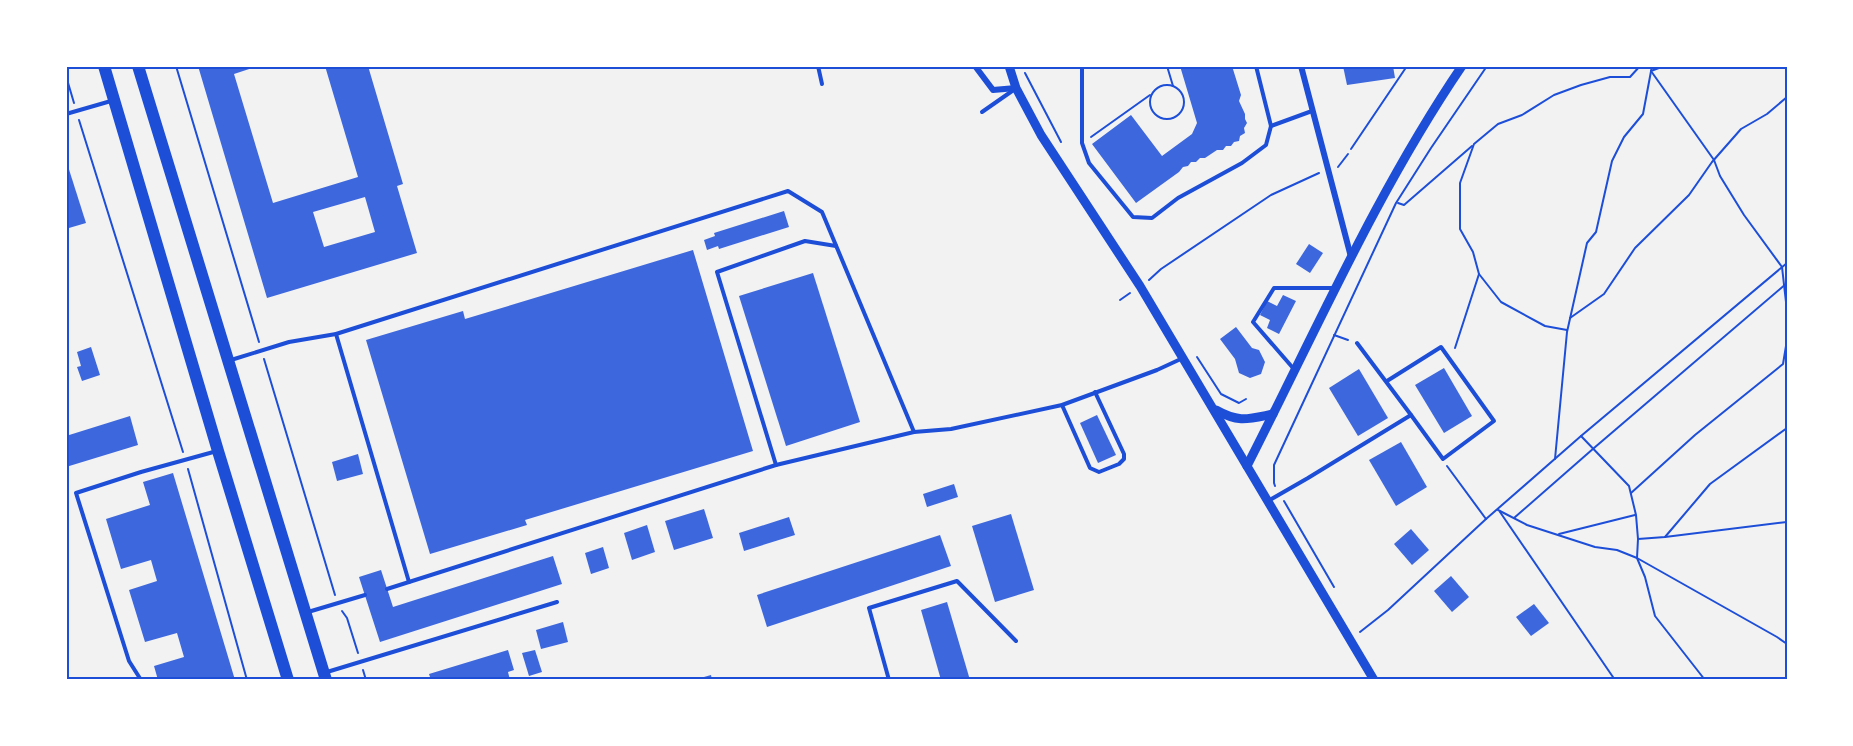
<svg xmlns="http://www.w3.org/2000/svg" width="1853" height="746" font-family="'Roboto Serif',serif">
<style>
.building{fill:#3d67dc;fill-rule:evenodd}
.lines{fill:none;stroke-linecap:round;stroke-linejoin:round}
.path{stroke:#1d4ed8;stroke-width:2}
.service{stroke:#1d4ed8;stroke-width:4}
.minor{stroke:#1d4ed8;stroke-width:6}
.tertiary{stroke:#1d4ed8;stroke-width:9}
.primary{stroke:#1d4ed8;stroke-width:12}
.neatline{fill:none;stroke:#1d4ed8;stroke-width:2}
</style>
<rect width="100%" height="100%" fill="#f2f2f2"/>
<g class="building">
<path d="M198 66H258L234 74 273 203 358 177 325 66H368L403 184 397 186 417 253 267 298ZM365 197 375 232 324 247 313 212Z"/>
<polygon points="1180,66 1232,66 1241,95 1239,101 1245,114 1245,119 1247,123 1244,128 1245,133 1240,136 1239,141 1234,142 1231,146 1226,146 1223,150 1217,150 1205,158 1200,158 1196,162 1191,162 1188,166 1183,167 1179,172 1136,203 1092,144 1131,115 1162,156 1192,134 1197,123"/>
<polygon points="1343,66 1393,66 1395,78 1347,85"/>
<polygon points="66,160 86,223 69,228 66,217"/>
<polygon points="784,211 789,227 719,249 718,246 707,250 704,240 715,236 714,233"/>
<polygon points="1309,244 1323,253 1310,273 1296,264"/>
<polygon points="693,250 753,451 525,520 527,525 430,554 366,340 463,311 465,319"/>
<polygon points="813,273 860,422 786,446 739,296"/>
<polygon points="1283,295 1296,301 1279,334 1267,328 1270,320 1260,315 1267,301 1277,306"/>
<polygon points="1236,327 1252,348 1259,350 1265,362 1261,374 1250,378 1239,373 1235,359 1220,339"/>
<polygon points="91,347 100,375 82,381 77,367 81,366 77,352"/>
<polygon points="1444,368 1472,416 1444,433 1415,385"/>
<polygon points="1359,369 1388,418 1358,436 1329,388"/>
<polygon points="1097,415 1116,455 1098,463 1080,423"/>
<polygon points="130,416 138,445 66,467 66,436"/>
<polygon points="1401,442 1427,487 1396,506 1369,460"/>
<polygon points="358,454 363,474 337,481 332,462"/>
<polygon points="173,473 235,680 158,680 154,666 184,657 177,633 145,642 129,590 157,581 151,560 121,569 106,519 150,505 143,482"/>
<polygon points="954,484 958,497 927,507 923,494"/>
<polygon points="704,509 713,538 674,550 665,521"/>
<polygon points="1011,514 1034,590 995,602 972,526"/>
<polygon points="789,517 795,535 744,551 739,533"/>
<polygon points="647,525 655,552 632,560 624,533"/>
<polygon points="1411,529 1429,550 1412,565 1394,544"/>
<polygon points="940,535 951,566 767,627 757,595"/>
<polygon points="603,547 609,568 591,574 585,553"/>
<polygon points="553,556 562,584 380,642 359,577 381,570 393,607"/>
<polygon points="1451,576 1469,597 1452,612 1434,591"/>
<polygon points="947,602 970,680 941,680 921,610"/>
<polygon points="1534,604 1549,623 1531,636 1516,617"/>
<polygon points="563,622 568,642 541,649 536,630"/>
<polygon points="508,650 514,670 508,672 510,680 431,680 429,674"/>
<polygon points="535,650 542,672 529,676 522,653"/>
<polygon points="711,675 712,680 697,680 697,679"/>
</g>
<g class="lines">
<g class="path">
<polyline points="176,66 259,342"/>
<polyline points="1167,66 1173,86"/>
<polyline points="1664,66 1651,71 1714,160 1720,176 1744,215 1782,267 1787,311"/>
<polyline points="1025,73 1061,142"/>
<polyline points="66,76 74,103"/>
<circle cx="1167" cy="102" r="17"/>
<polyline points="79,120 183,452"/>
<polyline points="1091,137 1150,95"/>
<polyline points="1351,149 1407,66"/>
<polyline points="1338,167 1348,154"/>
<polyline points="1398,203 1404,205 1472,146"/>
<polyline points="1149,280 1161,269 1271,195 1319,173"/>
<polyline points="1120,300 1130,293"/>
<polyline points="1570,318 1604,294 1635,248 1689,195 1712,162 1741,129 1767,114 1787,97"/>
<polyline points="1567,330 1545,326 1501,302 1479,274 1473,252 1460,229 1460,183 1474,144 1498,124 1522,115 1554,95 1581,85 1610,77 1630,77 1640,66"/>
<polyline points="1334,335 1348,340"/>
<polyline points="1455,348 1479,274"/>
<polyline points="1197,357 1221,394 1239,403 1246,399"/>
<polyline points="264,359 335,595"/>
<polyline points="1581,436 1629,486 1636,515 1638,539 1637,558 1645,577 1655,616 1705,680"/>
<polyline points="1555,459 1567,332 1587,243 1596,232 1612,161 1624,137 1643,114 1652,66"/>
<polyline points="1447,466 1486,519"/>
<polyline points="188,469 247,680"/>
<polyline points="1275,486 1274,483 1274,465 1396,203 1431,148 1487,66"/>
<polyline points="1631,493 1695,435 1783,364 1787,340"/>
<polyline points="1284,501 1334,587"/>
<polyline points="1498,510 1527,525 1595,547 1617,550 1637,558 1777,637 1787,644"/>
<polyline points="1500,512 1615,680"/>
<polyline points="1514,518 1594,448 1787,283"/>
<polyline points="1559,534 1635,515"/>
<polyline points="1665,537 1710,484 1787,428"/>
<polyline points="1638,539 1665,537 1787,522"/>
<polyline points="342,611 347,618 358,653"/>
<polyline points="1360,632 1388,610 1486,519 1581,436 1787,263"/>
<polyline points="363,670 366,680"/>
</g>
<g class="service">
<polyline points="818,66 822,84"/>
<polyline points="1082,66 1082,143 1089,163 1133,217 1152,218 1178,198 1242,163 1266,145 1271,126 1312,111"/>
<polyline points="1256,66 1271,126"/>
<polyline points="982,112 1015,89"/>
<polyline points="66,114 111,101"/>
<polyline points="336,334 409,582"/>
<polyline points="231,360 289,342 336,334 788,191 822,212 914,432"/>
<polyline points="1293,368 1253,322 1274,288 1336,288"/>
<polyline points="1387,381 1441,347 1494,421 1443,459 1411,415"/>
<polyline points="1062,405 1090,468 1099,472 1119,464 1124,459 1124,454 1095,392"/>
<polyline points="776,465 717,272 805,241 836,246"/>
<polyline points="1268,501 1308,478 1411,415 1357,343"/>
<polyline points="387,589 776,465 914,432 951,429 1062,405 1157,370 1183,358"/>
<polyline points="308,612 365,595"/>
<polyline points="327,672 557,602"/>
<polyline points="141,680 129,661 76,493 141,472 217,451"/>
<polyline points="889,680 869,608 957,581 1016,641"/>
</g>
<g class="minor">
<polyline points="975,66 993,90 1016,88"/>
<polyline points="1301,66 1351,257"/>
</g>
<g class="tertiary">
<polyline points="1009,66 1016,88 1041,135 1140,286 1374,680"/>
<path d="M1216 410C1239 423 1248 419 1273 414"/>
<path d="M1247 466C1316 331 1377 191 1462 66"/>
</g>
<g class="primary">
<polyline points="104,66 218,451 288,680"/>
<polyline points="138,66 326,680"/>
</g>
</g>
<rect width="1853" height="746" fill="none" stroke="#ffffff" stroke-width="135"/>
<rect x="68" y="68" width="1718" height="610" class="neatline"/>
</svg>
